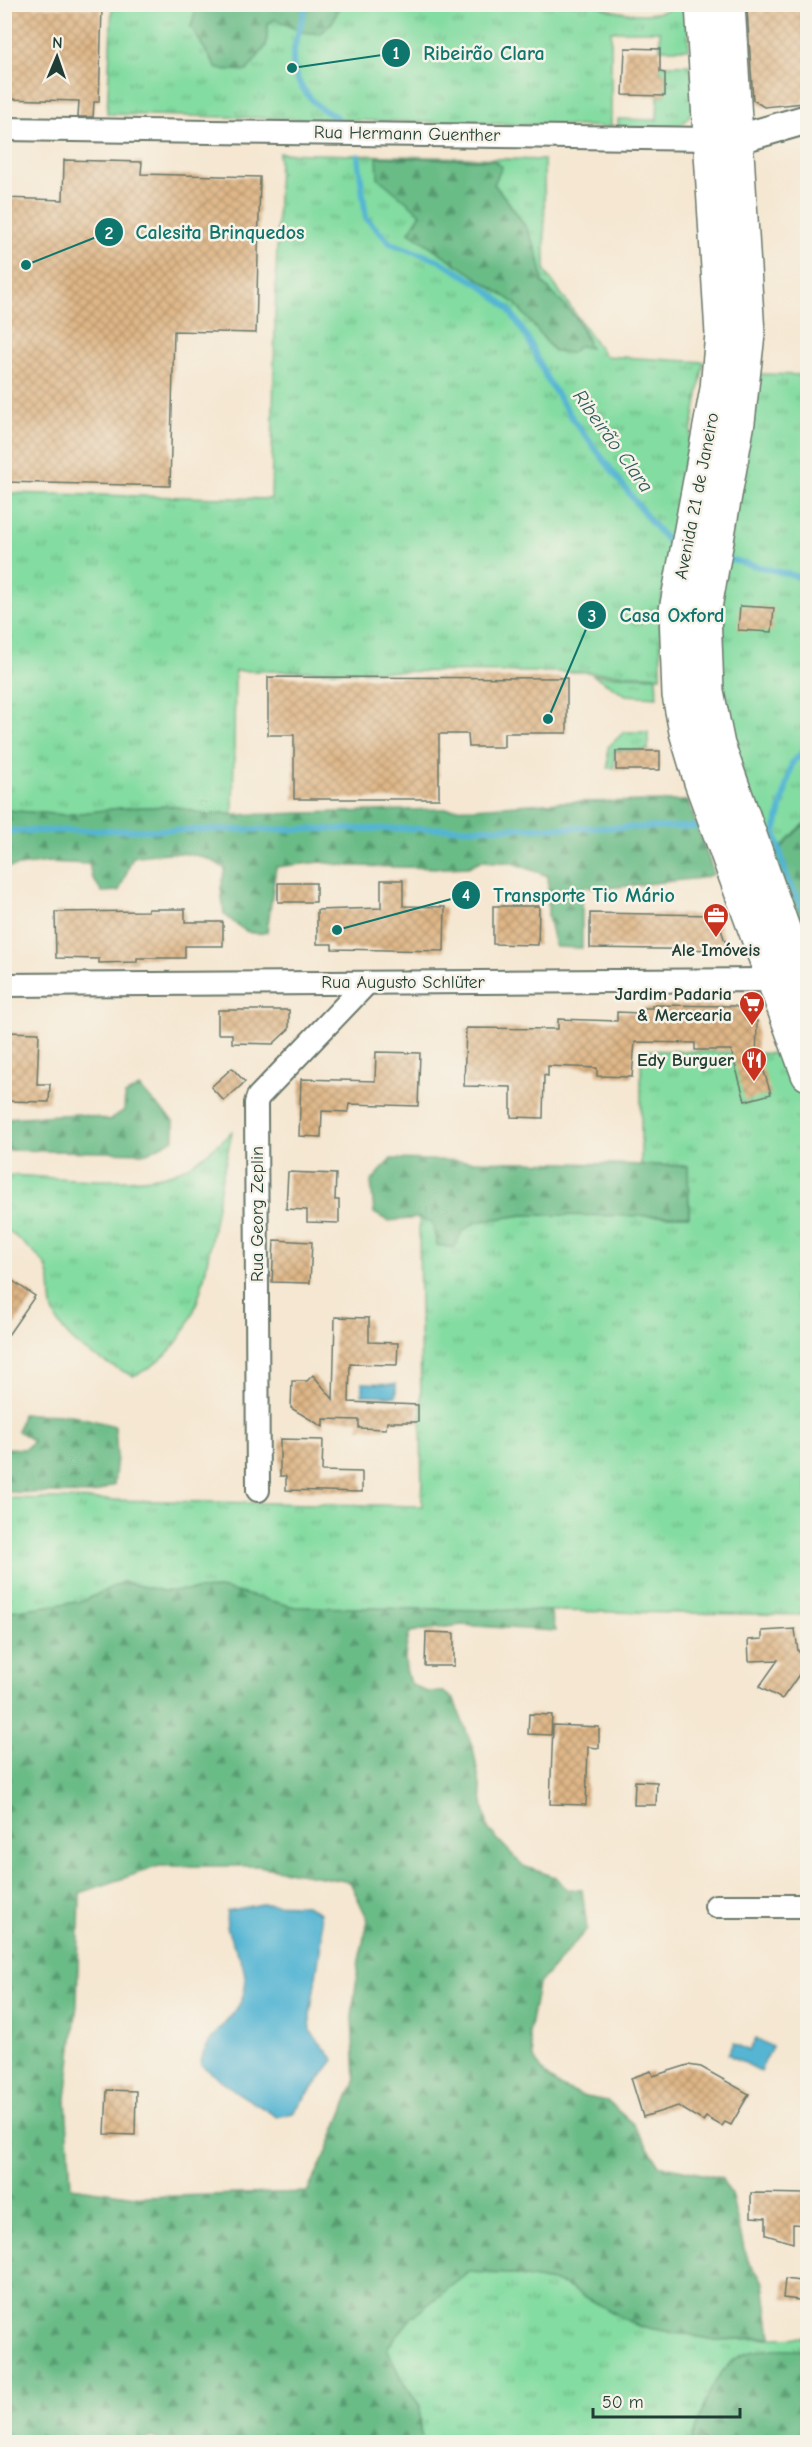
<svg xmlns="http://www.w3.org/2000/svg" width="812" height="2447" font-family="'Comic Neue',sans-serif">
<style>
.grass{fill:url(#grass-tufts);stroke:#518c6a;stroke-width:1.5;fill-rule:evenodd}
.forest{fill:url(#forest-firs);stroke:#447c5e;stroke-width:1.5;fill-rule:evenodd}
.water{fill:#55b5d3;stroke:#3a7984;stroke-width:1.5}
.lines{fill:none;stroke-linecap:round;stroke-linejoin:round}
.stream{stroke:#55b5d3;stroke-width:6}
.building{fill:url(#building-cross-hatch)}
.minor-casing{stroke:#6a786b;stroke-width:26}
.tertiary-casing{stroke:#6a786b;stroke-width:32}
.secondary-casing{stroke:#6a786b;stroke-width:36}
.minor{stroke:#fff;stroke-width:22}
.tertiary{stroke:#fff;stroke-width:28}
.secondary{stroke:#fff;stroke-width:33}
.labels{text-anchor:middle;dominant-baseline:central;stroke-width:5;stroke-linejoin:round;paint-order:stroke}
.street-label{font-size:18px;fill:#1f3d34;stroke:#f7f3e8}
.poi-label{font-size:18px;font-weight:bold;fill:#1f3d34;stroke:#f7f3e8;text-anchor:end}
.water-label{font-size:20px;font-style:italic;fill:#2c5b5c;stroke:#f7f3e8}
.leader{fill:none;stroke:#0f766e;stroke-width:2}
.callout-dot{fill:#0f766e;stroke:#f7f3e8;stroke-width:2}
.mark-label{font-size:18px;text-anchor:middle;font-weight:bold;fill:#fff}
.callout-label{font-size:20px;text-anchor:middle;font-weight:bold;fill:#0f766e;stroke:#f7f3e8;stroke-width:5;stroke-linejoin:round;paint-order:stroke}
</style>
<defs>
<pattern id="grass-tufts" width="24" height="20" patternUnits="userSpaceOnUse" patternTransform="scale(1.5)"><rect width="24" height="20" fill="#83dca1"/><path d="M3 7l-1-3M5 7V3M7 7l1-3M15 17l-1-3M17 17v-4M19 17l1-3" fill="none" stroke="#6bb484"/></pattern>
<pattern id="forest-firs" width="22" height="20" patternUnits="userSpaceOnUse" patternTransform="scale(1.5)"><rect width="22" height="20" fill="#6abc87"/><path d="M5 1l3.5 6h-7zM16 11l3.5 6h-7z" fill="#579a6f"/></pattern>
<pattern id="building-cross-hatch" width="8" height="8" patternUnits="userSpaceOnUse" patternTransform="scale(1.5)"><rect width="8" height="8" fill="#dfb686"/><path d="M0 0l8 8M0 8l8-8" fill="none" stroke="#b4956e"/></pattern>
</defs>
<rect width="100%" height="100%" fill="#f7f3e8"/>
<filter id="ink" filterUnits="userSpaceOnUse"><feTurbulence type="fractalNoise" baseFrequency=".0167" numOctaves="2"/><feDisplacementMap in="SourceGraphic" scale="12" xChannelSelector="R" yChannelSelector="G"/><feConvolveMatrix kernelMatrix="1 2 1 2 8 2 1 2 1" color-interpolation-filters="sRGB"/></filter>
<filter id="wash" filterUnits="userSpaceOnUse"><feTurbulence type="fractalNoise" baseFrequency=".008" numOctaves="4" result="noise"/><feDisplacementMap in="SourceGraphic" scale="24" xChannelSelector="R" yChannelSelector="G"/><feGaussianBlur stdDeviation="1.35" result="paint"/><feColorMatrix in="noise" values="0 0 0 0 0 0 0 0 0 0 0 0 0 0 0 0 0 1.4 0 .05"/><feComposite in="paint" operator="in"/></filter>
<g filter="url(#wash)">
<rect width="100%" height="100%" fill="#f5e7d1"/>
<g class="grass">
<path d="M112 5H197L191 27 266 46 268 24 275 19 302 32 331 24 341 5H596C615 13 644 17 664 11 673 8 677 5 687 5L689 49H660V31H611V127L107 114Z"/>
<path d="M660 65H691C692 86 700 116 678 127L618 128V119L657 120 658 96H665V73L660 72Z"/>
<path d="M279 153 544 160 545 271 605 356 704 362 664 581 660 609 661 676 580 672 235 671 233 815 222 813 208 815 173 806 121 808 65 815 5 810V493L271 499ZM493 160 502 167 494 184C518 213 541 243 542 282L577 319 588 340 579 346 554 351 515 303 409 232 457 161Z"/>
<path d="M757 374 807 375V823C792 832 783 848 770 861L723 708 718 614Z"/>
<polygon points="593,675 656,677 657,697 626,695"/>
<polygon points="624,732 648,732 648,750 614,750 614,768 608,768 608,747"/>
<polygon points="641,1050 789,1054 808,1112 807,1615 295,1607 224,1589 163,1591 123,1582 84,1601 5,1612 4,1498 422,1506 419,1218 462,1232 476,1222 523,1215 689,1216 688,1166 641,1165"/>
<path d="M232 1132C225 1162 219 1192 214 1222 204 1281 197 1350 133 1376 102 1361 65 1346 53 1311 49 1297 53 1278 45 1265 39 1255 14 1236 5 1228V1175C49 1176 136 1188 175 1172 197 1163 215 1147 232 1132Z"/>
<polygon points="468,2272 509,2274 563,2284 638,2326 716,2340 807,2337 807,2442 424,2442 420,2431 420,2406 402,2381 387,2348 411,2318"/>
</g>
<g class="forest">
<polygon points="197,5 197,4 341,5 331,24 320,34 302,32 275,19 268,24 266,46 247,71 217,69 191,27"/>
<path d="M377 157 493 160 502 167 494 184C518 214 541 243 542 282L577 319 590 348 580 346 570 353 554 351 515 303 409 232 421 214 378 178Z"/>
<path d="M688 801 714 874 701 878 608 888 582 887V948L555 947 548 916V876L513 863 480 861 468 867 447 868 349 866 321 862 276 867 267 932C248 938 238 926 224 914L221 888 225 869C199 848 164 852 133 857L119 891 102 892 92 877 89 864 48 862 5 868V810L65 815 121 808 173 806 208 815 222 813 233 815 475 808 560 802Z"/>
<path d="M807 823V964L770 861C783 848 792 832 807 823Z"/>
<polygon points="139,1087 174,1122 174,1139 147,1153 5,1150 5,1118 78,1114 110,1120 124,1110 125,1095"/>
<polygon points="391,1159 688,1166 689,1216 523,1215 476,1222 462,1232 454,1248 437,1245 432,1223 419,1218 388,1221 374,1213 371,1182"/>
<polygon points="22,1414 72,1415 115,1426 117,1457 114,1485 93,1494 5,1492 5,1448 25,1449 33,1441 18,1431"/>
<path d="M122 1582 163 1591 224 1589 295 1607 550 1611 556 1631 461 1625 410 1632C404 1652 403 1664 410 1683L427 1692H443L454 1700 473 1748 488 1829 523 1866 555 1877 567 1889 582 1890 587 1929 538 1985 529 2032 534 2059 547 2077 561 2087 585 2097 607 2101 633 2124 659 2165 721 2178 731 2194 746 2257 764 2283 771 2337 716 2340 637 2326 563 2284 509 2274 469 2272 411 2318 387 2348 402 2381 420 2406V2431L424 2442H164L152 2437 142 2442H5L4 1612 84 1601ZM159 1866H258L350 1882 368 1920 359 1960 352 2016 355 2081 325 2156 307 2192 143 2197 71 2187 66 2099 77 2005 80 1893Z"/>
<path d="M807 2350V2442H691C703 2411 715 2356 756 2351 772 2349 791 2350 807 2350Z"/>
</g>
<g class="water">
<polygon points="362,1383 396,1384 396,1396 362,1395"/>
<path d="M262 1904 306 1905 320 1913 322 1937 310 2016 311 2032 334 2060 293 2113 277 2117 238 2093 201 2065C202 2034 243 2018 245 1986 248 1954 222 1942 227 1911Z"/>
<polygon points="756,2038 772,2047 760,2071 728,2054 734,2043 749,2051"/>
</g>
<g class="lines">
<g class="stream">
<path d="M306 4C299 41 280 61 307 94 315 105 324 112 337 117"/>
<polyline points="358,156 366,218 390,243 438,260 481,285 508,308 527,337 548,381 575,422 651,522 671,545 679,547"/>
<polyline points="724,558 808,579"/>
<polyline points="808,746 792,763 775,832 787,878 808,920"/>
<polyline points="4,831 698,827"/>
</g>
</g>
<g id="blocks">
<g class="building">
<polygon points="760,4 807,4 807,94 804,94 804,103 764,107 753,100 747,9 761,9"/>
<polygon points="4,6 102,8 99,102 94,102 93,117 78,117 79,101 4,99"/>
<polygon points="625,48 660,49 660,72 665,73 665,96 623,95"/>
<polygon points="64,160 142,162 141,174 260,177 256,333 174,331 170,486 4,482 4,198 63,200"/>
<polygon points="740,606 774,608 772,632 738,630"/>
<polygon points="268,677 567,678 567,733 504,733 504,747 469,747 468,734 439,734 439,799 294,799 294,735 268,735"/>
<rect x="616" y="751" width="44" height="19"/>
<polygon points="381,880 403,880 403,906 445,907 444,951 332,949 332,944 317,944 317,910 381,908"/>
<rect x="278" y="883" width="38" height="19"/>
<polygon points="493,906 539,906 538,945 493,944"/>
<polygon points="148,909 185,909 185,922 223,922 223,946 185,946 185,958 137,958 137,962 99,963 99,959 56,958 55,912 148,911"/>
<polygon points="590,913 716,915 728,950 590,948"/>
<polygon points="652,1005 735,1006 757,1021 756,1067 762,1065 771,1094 745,1101 731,1050 695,1050 695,1043 635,1042 632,1077 597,1076 597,1068 548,1066 548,1076 544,1075 543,1118 511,1117 511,1087 464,1086 466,1028 558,1029 558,1019 617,1021 617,1012 640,1013 641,1008 652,1008"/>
<polygon points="218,1010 289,1010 289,1029 273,1044 232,1043 232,1034 218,1034"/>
<polygon points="5,1032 39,1033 37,1084 50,1084 49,1102 4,1101"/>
<polygon points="376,1052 420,1053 418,1106 349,1104 348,1112 322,1111 321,1137 299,1136 301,1079 375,1081"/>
<polygon points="232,1068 245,1082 224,1101 211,1087"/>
<polygon points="288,1172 336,1174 335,1200 339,1200 339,1223 307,1222 307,1210 286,1209"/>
<polygon points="274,1240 312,1242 310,1283 272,1282"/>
<polygon points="4,1275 35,1296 4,1341"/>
<polygon points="335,1317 369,1318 369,1342 398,1343 397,1365 350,1364 349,1402 418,1405 418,1422 387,1422 386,1429 359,1428 359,1420 323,1419 323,1427 291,1408 292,1381 307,1381 313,1375 333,1399"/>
<polygon points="280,1439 323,1440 322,1471 362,1472 362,1492 286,1490 286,1476 280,1476"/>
<polygon points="795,1629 798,1651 807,1659 807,1663 782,1699 759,1687 778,1660 749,1661 748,1640 762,1639 762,1631"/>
<polygon points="426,1632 454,1633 454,1666 425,1666"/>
<polygon points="529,1714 552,1715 551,1735 528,1734"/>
<polygon points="553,1725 599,1727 599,1748 588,1747 586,1805 550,1804"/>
<polygon points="635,1781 657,1782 656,1805 634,1805"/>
<polygon points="688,2065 701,2067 749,2094 731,2125 725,2122 722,2126 706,2117 703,2121 678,2106 643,2117 631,2078 651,2071 653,2076"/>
<polygon points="107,2090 136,2091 135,2135 105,2134"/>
<polygon points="751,2193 807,2194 807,2225 793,2224 793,2243 766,2235 766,2218 751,2217"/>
<polygon points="785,2279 807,2282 807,2301 783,2298"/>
</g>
</g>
</g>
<g filter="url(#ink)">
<use href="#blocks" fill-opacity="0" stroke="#6a786b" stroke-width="1.5"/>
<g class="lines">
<defs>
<g id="minor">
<polyline points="4,129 711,139"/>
<polyline points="4,985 787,980"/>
<polyline points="258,1490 256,1103 258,1097 367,983"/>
<polyline points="716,1906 808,1906"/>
</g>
<polyline id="tertiary" points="713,139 752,135 808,119"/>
<g id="secondary">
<polyline points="702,4 722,334 717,389 676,610 679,695 686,732 701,782 808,1074"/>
<polyline points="728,4 748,334 738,422 704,613 707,691 718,745 808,999"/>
</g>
</defs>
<use href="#minor" class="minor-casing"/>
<use href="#tertiary" class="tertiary-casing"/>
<use href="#secondary" class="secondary-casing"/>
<use href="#minor" class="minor"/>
<use href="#tertiary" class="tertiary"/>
<use href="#secondary" class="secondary"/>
</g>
</g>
<defs>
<symbol id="office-pin" viewBox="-11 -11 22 30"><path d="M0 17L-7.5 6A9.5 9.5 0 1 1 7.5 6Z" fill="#c8321e" stroke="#f7f3e8"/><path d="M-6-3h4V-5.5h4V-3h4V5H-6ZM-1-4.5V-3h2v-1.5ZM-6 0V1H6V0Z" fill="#fff"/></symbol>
<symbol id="supermarket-pin" viewBox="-11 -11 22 30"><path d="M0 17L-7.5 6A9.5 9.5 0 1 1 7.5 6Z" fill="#c8321e" stroke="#f7f3e8"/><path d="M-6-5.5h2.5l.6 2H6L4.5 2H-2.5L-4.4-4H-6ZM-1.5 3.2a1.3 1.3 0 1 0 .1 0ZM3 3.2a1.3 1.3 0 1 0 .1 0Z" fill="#fff"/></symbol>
<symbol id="restaurant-pin" viewBox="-11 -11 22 30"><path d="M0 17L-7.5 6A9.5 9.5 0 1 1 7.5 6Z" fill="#c8321e" stroke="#f7f3e8"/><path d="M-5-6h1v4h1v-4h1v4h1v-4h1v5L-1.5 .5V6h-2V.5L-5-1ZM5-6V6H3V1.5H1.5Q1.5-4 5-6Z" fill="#fff"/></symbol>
</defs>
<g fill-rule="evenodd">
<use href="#office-pin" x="701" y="901" width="30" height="40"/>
<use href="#supermarket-pin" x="737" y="989" width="30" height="40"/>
<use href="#restaurant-pin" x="739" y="1045" width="30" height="40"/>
</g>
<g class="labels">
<g class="street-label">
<text transform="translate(407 134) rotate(1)">Rua Hermann Guenther</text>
<text transform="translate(697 496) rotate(-79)">Avenida 21 de Janeiro</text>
<text x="403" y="982">Rua Augusto Schlüter</text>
<text transform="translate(257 1214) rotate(-90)">Rua Georg Zeplin</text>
</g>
<g class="poi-label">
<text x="716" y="950" text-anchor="middle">Ale Imóveis</text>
<text x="732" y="994">Jardim Padaria<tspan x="732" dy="21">&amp; Mercearia</tspan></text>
<text x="734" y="1060">Edy Burguer</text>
</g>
<g class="water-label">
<text transform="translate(613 441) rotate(54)">Ribeirão Clara</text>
</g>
</g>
<path class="leader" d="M292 68L396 53M26 265L109 232M548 719L592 615M337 930L466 895"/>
<g class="callout-dot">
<circle cx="292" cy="68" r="6"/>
<circle cx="26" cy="265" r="6"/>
<circle cx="548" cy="719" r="6"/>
<circle cx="337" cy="930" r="6"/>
<circle cx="396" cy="53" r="15"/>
<circle cx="109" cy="232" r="15"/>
<circle cx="592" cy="615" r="15"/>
<circle cx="466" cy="895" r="15"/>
</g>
<g class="mark-label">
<text x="396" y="59">1</text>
<text x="109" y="239">2</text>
<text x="592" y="622">3</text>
<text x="466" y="901">4</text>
</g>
<g class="callout-label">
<text x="484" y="60">Ribeirão Clara</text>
<text x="220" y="239">Calesita Brinquedos</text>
<text x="672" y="622">Casa Oxford</text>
<text x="584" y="902">Transporte Tio Mário</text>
</g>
<rect width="812" height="2447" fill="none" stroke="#f7f3e8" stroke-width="24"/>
<g transform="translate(57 57) rotate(2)" stroke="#f7f3e8" stroke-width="4.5" paint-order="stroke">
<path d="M0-4.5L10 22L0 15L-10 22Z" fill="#1f3d34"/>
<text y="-9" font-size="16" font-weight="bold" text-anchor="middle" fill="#1f3d34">N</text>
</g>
<path d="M593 2408v9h147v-9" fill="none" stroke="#1f3d34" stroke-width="3"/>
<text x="602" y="2408" font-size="18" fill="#1f3d34" stroke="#f7f3e8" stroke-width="4.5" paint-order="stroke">50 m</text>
</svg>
